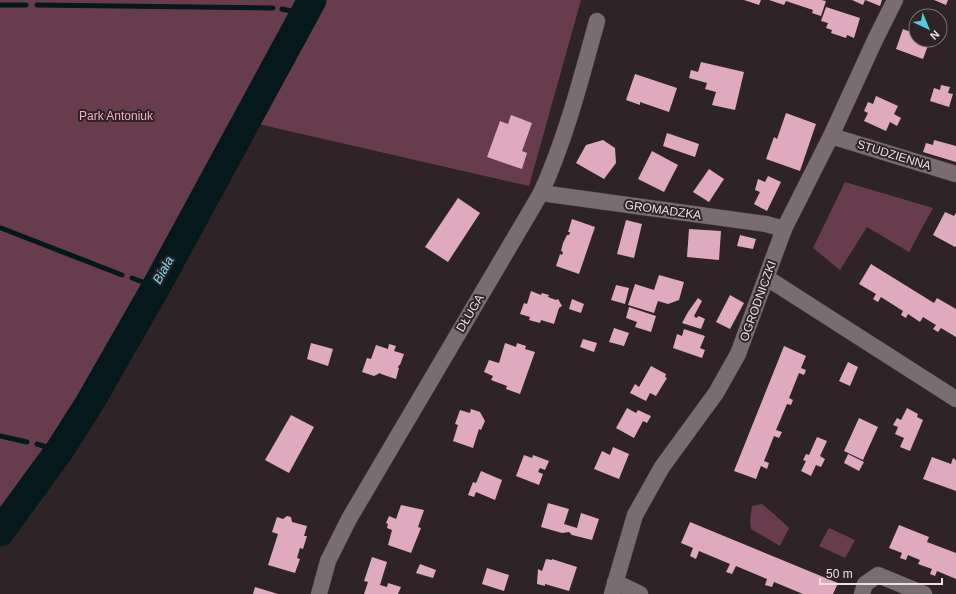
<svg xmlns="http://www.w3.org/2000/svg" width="956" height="594" font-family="Helvetica,sans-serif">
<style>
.green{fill:#673d4d}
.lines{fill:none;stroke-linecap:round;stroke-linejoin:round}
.stream{stroke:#05181c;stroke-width:5}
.river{stroke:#05181c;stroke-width:29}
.building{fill:#e0aabe}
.street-casing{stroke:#494144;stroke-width:17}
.street{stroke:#796d71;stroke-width:16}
.labels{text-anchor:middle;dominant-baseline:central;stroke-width:4;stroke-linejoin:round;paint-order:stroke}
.park-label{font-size:12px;fill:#f8aac7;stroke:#2e2428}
.street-label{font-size:12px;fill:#e9e2e4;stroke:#2e2428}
.water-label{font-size:13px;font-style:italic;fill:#76d9ef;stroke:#2e2428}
</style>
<rect width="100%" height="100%" fill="#2e2428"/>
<g class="green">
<polygon points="0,0 311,0 155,287 88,404 56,452 0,529"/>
<polygon points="321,0 581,0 529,186 254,123"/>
<polygon points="845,182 933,208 909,252 867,227 840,270 813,248"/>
<polygon points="762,504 774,514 789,528 780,546 751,529 750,521 752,506"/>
<polygon points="829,528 855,540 845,558 819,546"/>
</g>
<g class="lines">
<g class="stream">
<polyline points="0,5 26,5"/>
<polyline points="37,5 273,8"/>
<polyline points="282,9 304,14"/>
<polyline points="1,228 122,275"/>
<polyline points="132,278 156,287"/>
<polyline points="0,436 27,442"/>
<polyline points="37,444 59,451"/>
</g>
<polyline class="river" points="0,532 59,451 89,404 156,287 312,0"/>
</g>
<g class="building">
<polygon points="744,0 761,0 759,5"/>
<polygon points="769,0 821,0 826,1 821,16 812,13 813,10 786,1 784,5"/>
<polygon points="852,0 865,0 863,5"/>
<polygon points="865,0 882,0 880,6"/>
<polygon points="934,0 948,0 946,5"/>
<polygon points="826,7 860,18 854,38 847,35 846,38 831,33 832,30 826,28 828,23 821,21"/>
<polygon points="903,29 916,34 916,40 930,40 923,59 896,49"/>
<polygon points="701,62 744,72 735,110 712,105 716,92 705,89 707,83 689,78 691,70 698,72"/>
<polygon points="635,74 677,88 669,112 640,102 640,105 626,100"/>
<polygon points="941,85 950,87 948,93 953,94 949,107 930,101 934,88 940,90"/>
<polygon points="876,96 898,106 894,114 901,118 897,126 890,122 886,131 864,121 868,113 864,111 868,102 873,104"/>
<polygon points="786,113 816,124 800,171 766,159 774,137 777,139"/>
<polygon points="511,115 532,123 522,151 527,153 522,169 487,157 500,121 508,124"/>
<polygon points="667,133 699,144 695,157 663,146"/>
<polygon points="603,140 615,148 616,163 604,179 576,163 586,145"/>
<polygon points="934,140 956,146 956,162 923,152 926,143 933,145"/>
<polygon points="652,151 678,165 664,192 638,179"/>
<polygon points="709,169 724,179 709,202 693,192"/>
<polygon points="768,176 781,182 767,211 754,204 760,192 755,190 758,179 765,182"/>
<polygon points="458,198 480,213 448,262 425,247"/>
<polygon points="945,212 954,216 956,213 956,246 955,247 933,235"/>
<polygon points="572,219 595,227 579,274 556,266 560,254 562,255 563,252 561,251 563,243 567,235 569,235 570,232 568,232"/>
<polygon points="626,220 642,224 634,258 617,254"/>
<polygon points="689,229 721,231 719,260 687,257"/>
<polygon points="740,235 756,239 753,249 737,246"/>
<polygon points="871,264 934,303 937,298 956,309 956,337 941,328 938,332 933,329 936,325 923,317 920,322 908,314 906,318 901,315 903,311 881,297 878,302 873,299 876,294 859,284"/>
<polygon points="659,275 684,282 679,300 668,304 658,301 654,313 628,305 635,284 654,290"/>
<polygon points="616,285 629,288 625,304 611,300"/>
<polygon points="531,291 541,295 542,293 549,295 548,297 556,300 558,299 562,306 559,308 554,324 541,320 540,323 529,320 530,317 520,314 524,303 527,304"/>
<polygon points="730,295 744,303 730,329 716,322"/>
<polygon points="698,298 702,301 694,316 696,318 699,316 705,319 701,329 682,323 688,312"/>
<polygon points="572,299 584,304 581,313 569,309"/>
<polygon points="629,307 656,316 651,332 635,327 637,322 626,318"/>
<polygon points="614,328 629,333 624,346 609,342"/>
<polygon points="684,329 705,336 700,348 705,350 702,358 673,348 677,334 682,336"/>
<polygon points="583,339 597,343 594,352 580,347"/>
<polygon points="311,343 333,349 328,366 307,359"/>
<polygon points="505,343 516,347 517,343 526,346 525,349 535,352 520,394 506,389 507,386 491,380 493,376 484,372 489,360 499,363"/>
<polygon points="389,344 396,346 394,351 404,354 400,365 399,365 398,368 399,368 396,379 381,374 380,373 374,376 362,372 367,358 371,359 376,345 388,349"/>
<polygon points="784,346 806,356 801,368 806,370 804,375 799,373 789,398 793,400 791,405 787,404 776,430 782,432 779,438 774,436 764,461 769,463 767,469 761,466 756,479 734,471"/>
<polygon points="848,362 858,367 850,386 839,381"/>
<polygon points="651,366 666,374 665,377 667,378 656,396 650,393 646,401 630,393 635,384 639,387"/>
<polygon points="627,408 636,413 638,410 651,416 647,423 643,421 634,438 616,428"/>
<polygon points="907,408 918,414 917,417 923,420 910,451 900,447 904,438 895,434 898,427 893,425 897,418 901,420"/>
<polygon points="471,409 480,412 485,421 481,430 479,429 473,448 453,441 458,425 455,424 460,410 470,413"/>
<polygon points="291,415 314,427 289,473 265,460"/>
<polygon points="859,418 878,427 863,460 844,451"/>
<polygon points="817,437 827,441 820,456 825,459 821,467 816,465 811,476 801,471 806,461 803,460 806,454 809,455"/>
<polygon points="613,447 629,454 619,479 594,469 602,451 610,455"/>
<polygon points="848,454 864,462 859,471 844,463"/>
<polygon points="524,455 532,458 533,455 549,461 545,470 540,468 538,472 543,474 539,485 516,476"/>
<polygon points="932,457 951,464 953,458 956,460 956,491 923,479"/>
<polygon points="481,471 502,480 495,500 476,492 474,497 468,495 473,482 476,483"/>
<polygon points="548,503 569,509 564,524 577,528 581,513 599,519 592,540 572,535 569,532 562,533 541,527"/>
<polygon points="401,505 424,510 418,527 421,528 411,553 388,545 392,530 387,528 388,524 386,523 389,516 396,519"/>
<polygon points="287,516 291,517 292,522 307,526 304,536 307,536 303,549 300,548 297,558 300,559 295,573 268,565 278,534 272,532 277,517 283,519"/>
<polygon points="690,522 838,583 833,594 803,594 774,582 772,587 765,585 767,579 736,566 732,574 726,572 730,564 699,551 696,559 690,556 693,548 681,543"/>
<polygon points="899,525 929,537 927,542 956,553 956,579 937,571 935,576 930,574 932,569 918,564 920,560 908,555 906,560 900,558 902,553 889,548"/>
<polygon points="372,557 387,562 380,585 387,587 388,583 401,587 398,594 364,594 368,582 364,581"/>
<polygon points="546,559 552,560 552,559 577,567 569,591 545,584 545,586 537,584 538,569 542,571"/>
<polygon points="420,564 436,570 433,578 416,573"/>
<polygon points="487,568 509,575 504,591 482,584"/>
<polygon points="255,587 278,594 253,594"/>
</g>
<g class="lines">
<defs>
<g id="street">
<polyline points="831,136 956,174"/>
<polyline points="541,193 766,224 784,229"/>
<polyline points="767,278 956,399"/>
<polyline points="615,582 640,594"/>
<path d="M319 594 328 561 349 519 541 193C566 138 581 79 597 21"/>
<polyline points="612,594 635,515 662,467 716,393 738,354 784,229 831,136 875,40 895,0"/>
<polyline points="862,594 865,584 878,575 924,594"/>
</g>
</defs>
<use href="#street" class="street-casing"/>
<use href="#street" class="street"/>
</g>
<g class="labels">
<g class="park-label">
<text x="116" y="116">Park Antoniuk</text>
</g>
<g class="street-label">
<text transform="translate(894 155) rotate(17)">STUDZIENNA</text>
<text transform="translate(663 210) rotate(8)">GROMADZKA</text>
<text transform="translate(758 301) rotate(-70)">OGRODNICZKI</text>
<text transform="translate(470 313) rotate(-59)">DŁUGA</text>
</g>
<g class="water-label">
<text transform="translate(163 270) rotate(-61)">Biała</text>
</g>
</g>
<g transform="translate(928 28) rotate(136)"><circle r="19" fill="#2e2428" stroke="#797073"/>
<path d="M0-3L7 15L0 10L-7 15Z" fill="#56c9e1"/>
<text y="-6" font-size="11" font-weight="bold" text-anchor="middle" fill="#e9e2e4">N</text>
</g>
<path d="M820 578v6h122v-6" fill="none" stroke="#e9e2e4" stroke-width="2"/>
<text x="826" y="578" font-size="12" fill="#e9e2e4" stroke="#2e2428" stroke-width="3" paint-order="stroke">50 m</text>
</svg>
